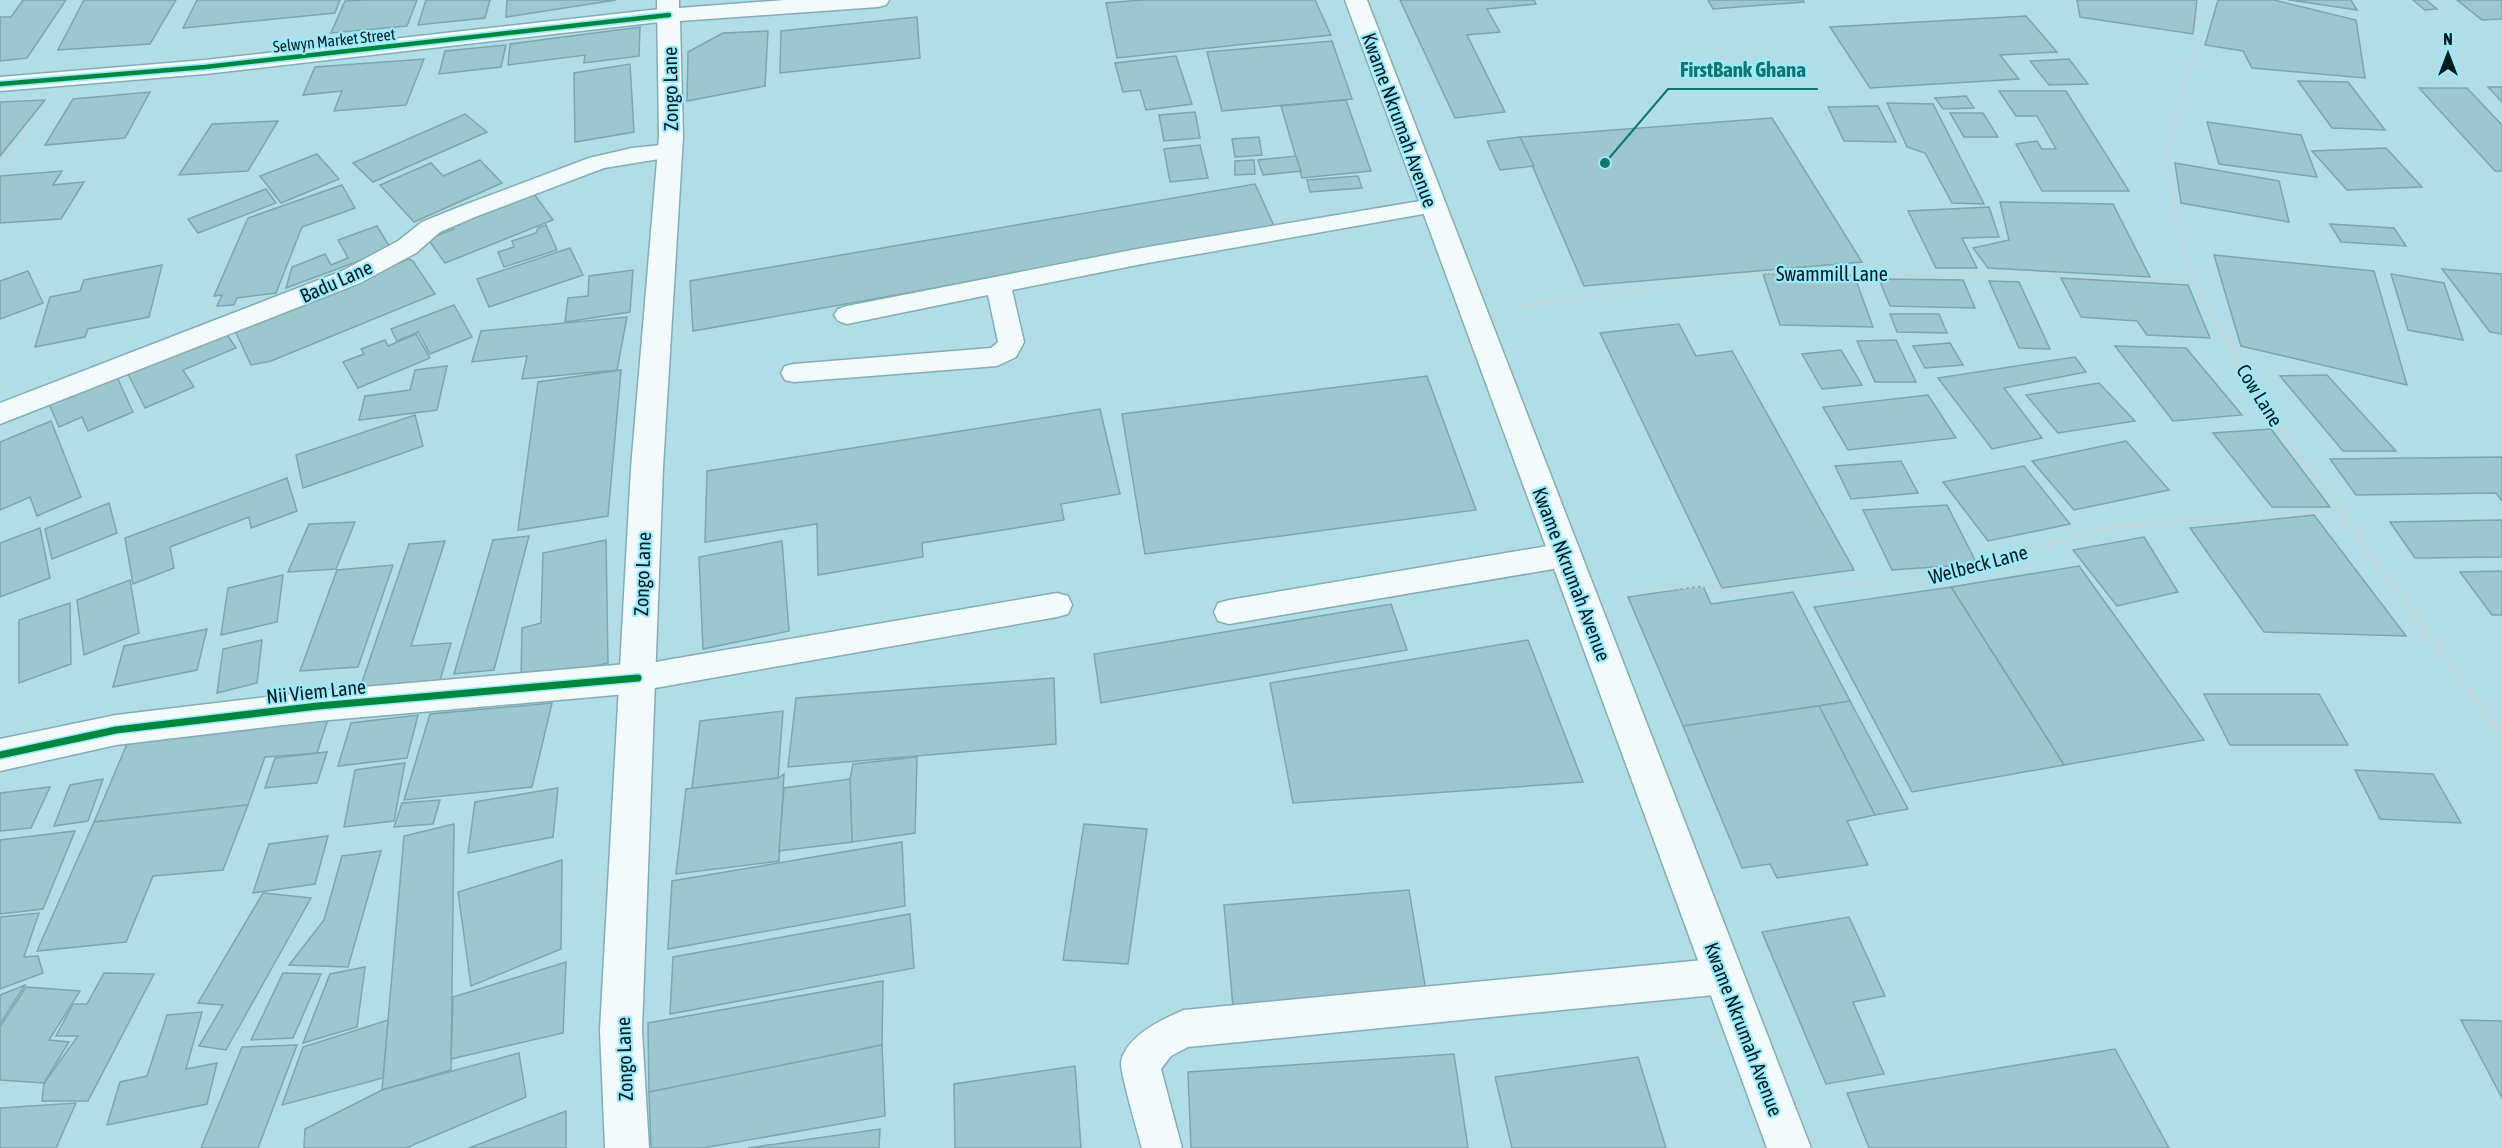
<svg xmlns="http://www.w3.org/2000/svg" width="2502" height="1148" font-family="'Asap Condensed',sans-serif">
<style>
.building{fill:#9ec6ce;stroke:#7ba6ae;stroke-width:1.5}
.lines{fill:none;stroke-linecap:round;stroke-linejoin:round}
.lane-casing{stroke:#83adb4;stroke-width:3}
.street-casing{stroke:#83adb4;stroke-width:3}
.secondary-casing{stroke:#83adb4;stroke-width:3}
.path-far2{stroke:#c6d4d8;stroke-width:3;stroke-dasharray:2 2;stroke-linecap:butt}
.path-far1{stroke:#c6d4d8;stroke-width:4;stroke-dasharray:3 3;stroke-linecap:butt}
.path{stroke:#c6d4d8;stroke-width:4.5;stroke-dasharray:4 4;stroke-linecap:butt}
.lane{fill:#f3fafb;fill-rule:evenodd}
.street{fill:#f3fafb;fill-rule:evenodd}
.secondary{fill:#f3fafb;fill-rule:evenodd}
.cycleway-far1-casing{stroke:#9bebfc;stroke-width:8}
.cycleway-casing{stroke:#9bebfc;stroke-width:10}
.cycleway-far1{stroke:#00873e;stroke-width:4.5}
.cycleway{stroke:#00873e;stroke-width:7}
.labels{text-anchor:middle;dominant-baseline:central;stroke-width:4.5;stroke-linejoin:round;paint-order:stroke}
.far-street-label{font-size:16px;fill:#031a1f;stroke:#9bebfc}
.street-label{font-size:20px;fill:#031a1f;stroke:#9bebfc}
.leader{fill:none;stroke:#0f766e;stroke-width:2}
.callout-dot{fill:#0f766e;stroke:#9bebfc;stroke-width:2}
.callout-label{font-size:21px;text-anchor:middle;font-weight:bold;fill:#0f766e;stroke:#9bebfc;stroke-width:4.5;stroke-linejoin:round;paint-order:stroke}
</style>
<rect width="100%" height="100%" fill="#b1dde6"/>
<g class="building">
<polygon points="23,0 66,0 27,58 0,61 0,17 11,17"/>
<polygon points="84,0 176,0 150,44 58,50"/>
<polygon points="197,0 340,0 335,13 183,28"/>
<polygon points="363,0 417,0 407,26 331,33 345,1"/>
<polygon points="426,0 490,0 485,18 418,25"/>
<polygon points="507,0 616,0 506,17"/>
<polygon points="1141,0 1315,0 1331,35 1117,58 1106,3"/>
<polygon points="1400,0 1534,0 1536,4 1487,9 1500,32 1467,35 1505,112 1455,118"/>
<polygon points="1708,0 1803,0 1804,2 1713,9"/>
<polygon points="2077,0 2197,0 2193,34 2080,17"/>
<polygon points="2218,0 2274,0 2356,20 2365,78 2252,68 2243,51 2205,45"/>
<polygon points="2288,0 2351,0 2357,10 2290,0"/>
<polygon points="2413,0 2426,0 2437,9 2425,10"/>
<polygon points="2457,0 2502,0 2502,19 2482,20"/>
<polygon points="2026,16 2057,52 2000,55 2019,79 1870,88 1830,27"/>
<polygon points="917,17 920,58 780,73 781,31"/>
<polygon points="640,27 639,56 584,63 585,55 508,65 510,44"/>
<polygon points="768,31 765,86 687,101 688,52 723,33"/>
<polygon points="1332,41 1352,99 1222,111 1207,52"/>
<polygon points="506,45 501,67 439,74 445,51"/>
<polygon points="1176,56 1192,104 1146,110 1140,90 1123,92 1115,63"/>
<polygon points="424,59 406,105 334,111 342,91 303,95 315,67"/>
<polygon points="2069,59 2088,84 2049,85 2030,61"/>
<polygon points="630,64 634,132 575,142 574,73"/>
<polygon points="2298,81 2348,82 2385,130 2332,128"/>
<polygon points="2488,87 2502,87 2502,102"/>
<polygon points="2419,88 2467,88 2502,125 2502,171 2495,171"/>
<polygon points="1999,91 2066,91 2129,191 2042,191 2016,144 2037,141 2042,149 2056,149 2037,116 2016,116"/>
<polygon points="150,92 125,138 45,145 73,99"/>
<polygon points="1966,96 1974,108 1943,109 1935,98"/>
<polygon points="45,100 0,156 0,102"/>
<polygon points="1346,100 1371,171 1302,178 1281,106"/>
<polygon points="1887,103 1933,104 1984,204 1952,203 1925,153 1907,147"/>
<polygon points="1878,106 1896,142 1844,141 1828,107"/>
<polygon points="1195,112 1200,138 1164,141 1159,115"/>
<polygon points="1950,113 1983,113 1998,137 1964,137"/>
<polygon points="465,114 487,132 373,182 353,163"/>
<polygon points="1772,118 1862,262 1584,286 1520,137"/>
<polygon points="278,121 248,171 179,175 212,124"/>
<polygon points="2207,122 2301,135 2317,177 2219,164"/>
<polygon points="1259,137 1262,155 1235,157 1232,139"/>
<polygon points="1520,137 1534,166 1500,170 1487,141"/>
<polygon points="1200,145 1208,178 1170,182 1164,149"/>
<polygon points="2386,148 2422,187 2347,190 2312,151"/>
<polygon points="317,154 339,179 281,203 260,176"/>
<polygon points="1296,156 1301,171 1263,175 1258,160"/>
<polygon points="480,160 502,183 414,222 380,185 431,163 443,176"/>
<polygon points="1254,160 1255,174 1235,175 1235,161"/>
<polygon points="2175,163 2279,181 2289,222 2181,203"/>
<polygon points="62,171 53,185 84,182 61,219 0,223 0,176"/>
<polygon points="1358,176 1362,188 1310,192 1307,180"/>
<polygon points="1255,184 1275,228 693,331 690,281"/>
<polygon points="342,185 355,208 302,227 276,293 237,298 234,305 217,306 222,295 214,296 248,218"/>
<polygon points="266,189 276,203 198,233 188,219"/>
<polygon points="531,190 553,220 445,263 428,239 454,229 449,222"/>
<polygon points="2000,202 2113,204 2150,277 1988,268 1973,248 2009,240"/>
<polygon points="1989,207 1999,237 1962,238 1977,268 1936,268 1908,211"/>
<polygon points="2330,224 2394,228 2406,246 2341,242"/>
<polygon points="546,225 557,250 504,267 498,252 514,247 512,241 536,233 538,228"/>
<polygon points="377,226 391,249 286,288 292,267 325,254 331,265 348,258 338,240"/>
<polygon points="570,248 583,275 489,307 477,279"/>
<polygon points="2214,255 2374,271 2407,385 2241,346"/>
<polygon points="409,259 413,261 435,294 271,361 251,365 235,331 359,278"/>
<polygon points="162,265 149,317 88,329 85,337 35,347 50,297 80,291 84,280"/>
<polygon points="2442,269 2502,274 2502,334 2490,332"/>
<polygon points="633,270 630,312 565,322 568,298 588,296 589,276"/>
<polygon points="28,271 43,303 0,319 0,281"/>
<polygon points="1763,274 1854,275 1873,327 1780,325"/>
<polygon points="2391,274 2444,283 2463,340 2408,330"/>
<polygon points="2061,278 2188,285 2210,338 2147,335 2137,321 2081,317"/>
<polygon points="1879,279 1963,280 1975,308 1890,306"/>
<polygon points="1989,281 2019,282 2050,349 2019,348"/>
<polygon points="454,305 472,337 430,354 418,332 397,341 391,329"/>
<polygon points="1890,314 1939,314 1947,333 1897,332"/>
<polygon points="627,317 617,370 522,379 527,356 472,362 481,331"/>
<polygon points="1679,324 1696,356 1732,351 1854,570 1722,588 1600,333"/>
<polygon points="226,333 236,348 183,370 194,387 145,408 128,374"/>
<polygon points="416,334 430,358 358,388 343,362 364,354 361,349 385,340 388,346"/>
<polygon points="1896,340 1916,382 1875,382 1857,341"/>
<polygon points="1950,343 1963,365 1925,368 1913,346"/>
<polygon points="2115,346 2186,348 2242,415 2173,421"/>
<polygon points="1841,350 1862,385 1822,389 1802,354"/>
<polygon points="2075,357 2086,372 2004,388 2042,438 1992,449 1938,378"/>
<polygon points="447,366 437,410 359,420 365,396 410,390 415,370"/>
<polygon points="621,370 608,516 518,530 538,382"/>
<polygon points="2327,375 2396,451 2343,451 2280,376"/>
<polygon points="1427,376 1476,510 1145,554 1122,414"/>
<polygon points="117,377 133,412 88,431 82,417 59,427 49,404"/>
<polygon points="2099,383 2135,421 2058,433 2026,395"/>
<polygon points="1928,395 1956,438 1848,450 1823,407"/>
<polygon points="1100,409 1120,494 1061,504 1064,520 922,543 923,557 818,575 817,524 705,542 707,471"/>
<polygon points="415,415 423,446 303,488 296,455"/>
<polygon points="51,421 81,497 37,516 30,497 0,510 0,442"/>
<polygon points="2271,429 2330,507 2272,507 2213,433"/>
<polygon points="2126,441 2169,490 2074,510 2032,461"/>
<polygon points="2502,457 2502,501 2496,493 2356,495 2330,459"/>
<polygon points="1901,461 1918,493 1851,499 1835,466"/>
<polygon points="2024,466 2070,524 1988,541 1943,482"/>
<polygon points="287,478 297,511 251,528 249,517 170,547 174,568 133,584 125,538"/>
<polygon points="109,503 117,533 52,559 45,529"/>
<polygon points="1947,505 1977,564 1892,570 1863,510"/>
<polygon points="2314,515 2406,636 2264,632 2190,528"/>
<polygon points="2502,520 2502,557 2415,558 2390,522"/>
<polygon points="355,522 336,569 288,572 309,524"/>
<polygon points="40,528 50,578 0,597 0,543"/>
<polygon points="529,536 494,670 454,674 493,540"/>
<polygon points="2144,537 2178,592 2117,606 2073,550"/>
<polygon points="606,540 608,663 521,683 522,628 541,623 543,553"/>
<polygon points="445,541 411,646 451,643 440,680 360,688 409,544"/>
<polygon points="782,541 789,631 703,649 699,557"/>
<polygon points="393,565 358,667 300,671 337,570"/>
<polygon points="2079,566 2204,740 2064,765 1951,587"/>
<polygon points="2502,571 2502,615 2492,615 2460,572"/>
<polygon points="283,575 277,622 221,635 228,588"/>
<polygon points="130,580 139,633 84,655 77,600"/>
<polygon points="1703,586 1711,604 1793,592 1850,701 1683,726 1628,597"/>
<polygon points="1951,587 2064,765 1912,792 1814,607"/>
<polygon points="70,603 71,664 19,683 19,620"/>
<polygon points="1391,604 1407,650 1101,703 1094,654"/>
<polygon points="207,629 197,670 113,687 124,646"/>
<polygon points="262,640 257,683 217,693 223,649"/>
<polygon points="1528,640 1583,782 1293,803 1270,683"/>
<polygon points="1054,678 1056,744 788,767 796,698"/>
<polygon points="2204,694 2319,694 2348,745 2230,745"/>
<polygon points="1850,701 1908,809 1875,815 1819,706"/>
<polygon points="552,703 532,787 404,800 430,714"/>
<polygon points="1819,706 1875,815 1847,821 1868,865 1777,878 1770,864 1742,868 1683,726"/>
<polygon points="783,711 778,778 692,788 700,721"/>
<polygon points="418,715 407,758 338,766 351,723"/>
<polygon points="329,716 317,753 265,757 248,805 94,822 130,737"/>
<polygon points="327,752 317,783 265,788 275,758"/>
<polygon points="917,757 915,833 852,842 850,779 853,764"/>
<polygon points="405,763 394,821 344,827 355,770"/>
<polygon points="2355,770 2433,774 2461,823 2380,819"/>
<polygon points="784,774 779,861 676,874 686,789 778,778"/>
<polygon points="103,779 88,821 54,826 70,785"/>
<polygon points="850,779 852,842 779,851 784,788"/>
<polygon points="50,787 31,828 0,831 0,793"/>
<polygon points="558,788 553,837 468,853 475,802"/>
<polygon points="440,800 433,824 394,827 402,803"/>
<polygon points="248,805 223,870 153,876 126,942 37,951 94,822"/>
<polygon points="454,824 451,1070 382,1090 404,836"/>
<polygon points="1084,824 1147,829 1128,964 1063,960"/>
<polygon points="75,831 43,909 0,914 0,840"/>
<polygon points="328,836 315,884 253,893 269,844"/>
<polygon points="902,842 905,906 668,949 672,881"/>
<polygon points="381,851 348,967 289,965 324,920 342,856"/>
<polygon points="562,860 561,949 471,986 458,892"/>
<polygon points="1409,890 1426,991 1233,1007 1224,905"/>
<polygon points="263,893 311,898 226,1050 199,1046 223,1005 198,1003"/>
<polygon points="39,913 24,957 38,956 43,973 0,989 0,917"/>
<polygon points="910,914 914,968 670,1014 673,957"/>
<polygon points="1849,917 1885,996 1853,1002 1884,1074 1826,1084 1762,932"/>
<polygon points="566,962 563,1033 451,1059 453,997"/>
<polygon points="365,967 357,1027 303,1043 330,974"/>
<polygon points="104,973 154,974 88,1101 42,1101 44,1083 78,1036 56,1036 73,1004 87,1004"/>
<polygon points="283,973 321,974 293,1038 251,1040"/>
<polygon points="883,981 882,1045 649,1092 648,1023"/>
<polygon points="25,985 0,1024 0,995"/>
<polygon points="26,987 80,991 49,1040 69,1042 44,1083 0,1080 0,1027"/>
<polygon points="202,1012 186,1069 217,1063 207,1104 107,1125 120,1082 147,1076 167,1015"/>
<polygon points="388,1020 383,1078 282,1105 303,1047"/>
<polygon points="2461,1020 2502,1021 2502,1098"/>
<polygon points="297,1045 258,1148 201,1148 242,1047"/>
<polygon points="882,1045 885,1116 703,1148 651,1148 649,1092"/>
<polygon points="2115,1049 2169,1148 1869,1148 1847,1093"/>
<polygon points="519,1053 526,1097 406,1148 304,1148 305,1129 382,1090"/>
<polygon points="1454,1054 1468,1148 1191,1148 1188,1072"/>
<polygon points="1638,1057 1666,1148 1512,1148 1495,1077"/>
<polygon points="1075,1066 1081,1148 955,1148 954,1084"/>
<polygon points="76,1103 56,1148 0,1148 0,1108"/>
<polygon points="566,1111 566,1148 469,1148"/>
<polygon points="880,1129 879,1148 748,1148"/>
</g>
<g class="lines">
<defs>
<g id="lane">
<polygon points="670,144 678,146 681,151 678,156 604,168 475,217 440,232 416,253 360,283 0,424 0,403 342,271 398,241 422,222 459,207 589,158 632,148"/>
<polygon points="1432,199 1440,201 1444,206 1440,211 1142,264 1012,290 1024,342 1016,357 997,366 794,382 785,380 781,373 785,366 794,364 991,348 998,342 988,295 847,324 838,321 834,315 838,309 847,306 1142,248"/>
<polygon points="1565,543 1575,547 1580,555 1575,563 1565,567 1229,624 1218,621 1214,612 1218,603 1229,600"/>
<polygon points="1057,593 1068,596 1072,605 1068,614 1057,617 638,691 627,687 622,678 627,669 638,665"/>
<path d="M1724 958 1737 963 1742 976 1737 989 1724 994 1188 1047 1171 1056 1161 1069 1182 1148H1142C1138 1134 1120 1072 1121 1062 1126 1036 1162 1019 1184 1010Z"/>
</g>
<g id="street">
<polygon points="669,8 677,10 680,15 677,20 205,74 0,91 0,77 205,60"/>
<polygon points="638,663 650,668 655,678 650,688 638,693 318,721 116,745 0,771 0,739 116,715 318,691"/>
</g>
<g id="secondary">
<polygon points="657,0 679,0 679,8 785,0 889,0 886,5 878,7 680,21 683,137 663,468 642,1030 649,1148 605,1148 600,1030 631,468 659,137"/>
<polygon points="1345,0 1367,0 1811,1148 1767,1148"/>
</g>
</defs>
<use href="#lane" class="lane-casing"/>
<use href="#street" class="street-casing"/>
<use href="#secondary" class="secondary-casing"/>
<g class="path-far2">
<polyline points="2199,0 2196,45 2169,146 2175,212 2194,283 2204,301"/>
<polyline points="0,161 33,119"/>
<polyline points="1556,301 1763,273 2055,275 2194,283"/>
</g>
<g class="path-far1">
<polyline points="2203,299 2269,413 2459,677"/>
<polyline points="1518,306 1568,299"/>
<polyline points="1629,592 1710,585 1729,592 1930,579 2111,527 2338,510"/>
</g>
<polyline class="path" points="2458,676 2502,737"/>
<use href="#lane" class="lane"/>
<use href="#street" class="street"/>
<use href="#secondary" class="secondary"/>
<defs>
<polyline id="cycleway-far1" points="0,84 205,67 669,15"/>
<polyline id="cycleway" points="0,755 116,730 318,706 638,678"/>
</defs>
<use href="#cycleway-far1" class="cycleway-far1-casing"/>
<use href="#cycleway" class="cycleway-casing"/>
<use href="#cycleway-far1" class="cycleway-far1"/>
<use href="#cycleway" class="cycleway"/>
</g>
<g class="labels">
<g class="far-street-label">
<text transform="translate(334 40) rotate(-6)">Selwyn Market Street</text>
</g>
<g class="street-label">
<text transform="translate(670 89) rotate(-91)">Zongo Lane</text>
<text transform="translate(1400 120) rotate(70)">Kwame Nkrumah Avenue</text>
<text x="1832" y="273">Swammill Lane</text>
<text transform="translate(336 281) rotate(-24)">Badu Lane</text>
<text transform="translate(2260 395) rotate(58)">Cow Lane</text>
<text transform="translate(1978 564) rotate(-15)">Welbeck Lane</text>
<text transform="translate(642 574) rotate(-88)">Zongo Lane</text>
<text transform="translate(1572 574) rotate(69)">Kwame Nkrumah Avenue</text>
<text transform="translate(316 691) rotate(-6)">Nii Viem Lane</text>
<text transform="translate(1744 1029) rotate(69)">Kwame Nkrumah Avenue</text>
<text transform="translate(624 1059) rotate(-92)">Zongo Lane</text>
</g>
</g>
<path class="leader" d="M1605 163L1668 89H1818"/>
<circle class="callout-dot" cx="1605" cy="163" r="6"/>
<g class="callout-label">
<text x="1743" y="77">FirstBank Ghana</text>
</g>
<g transform="translate(2448 54)" stroke="#9bebfc" stroke-width="4.5" paint-order="stroke">
<path d="M0-4.5L10 22L0 15L-10 22Z" fill="#031a1f"/>
<text y="-9" font-size="16" font-weight="bold" text-anchor="middle" fill="#031a1f">N</text>
</g>
</svg>
